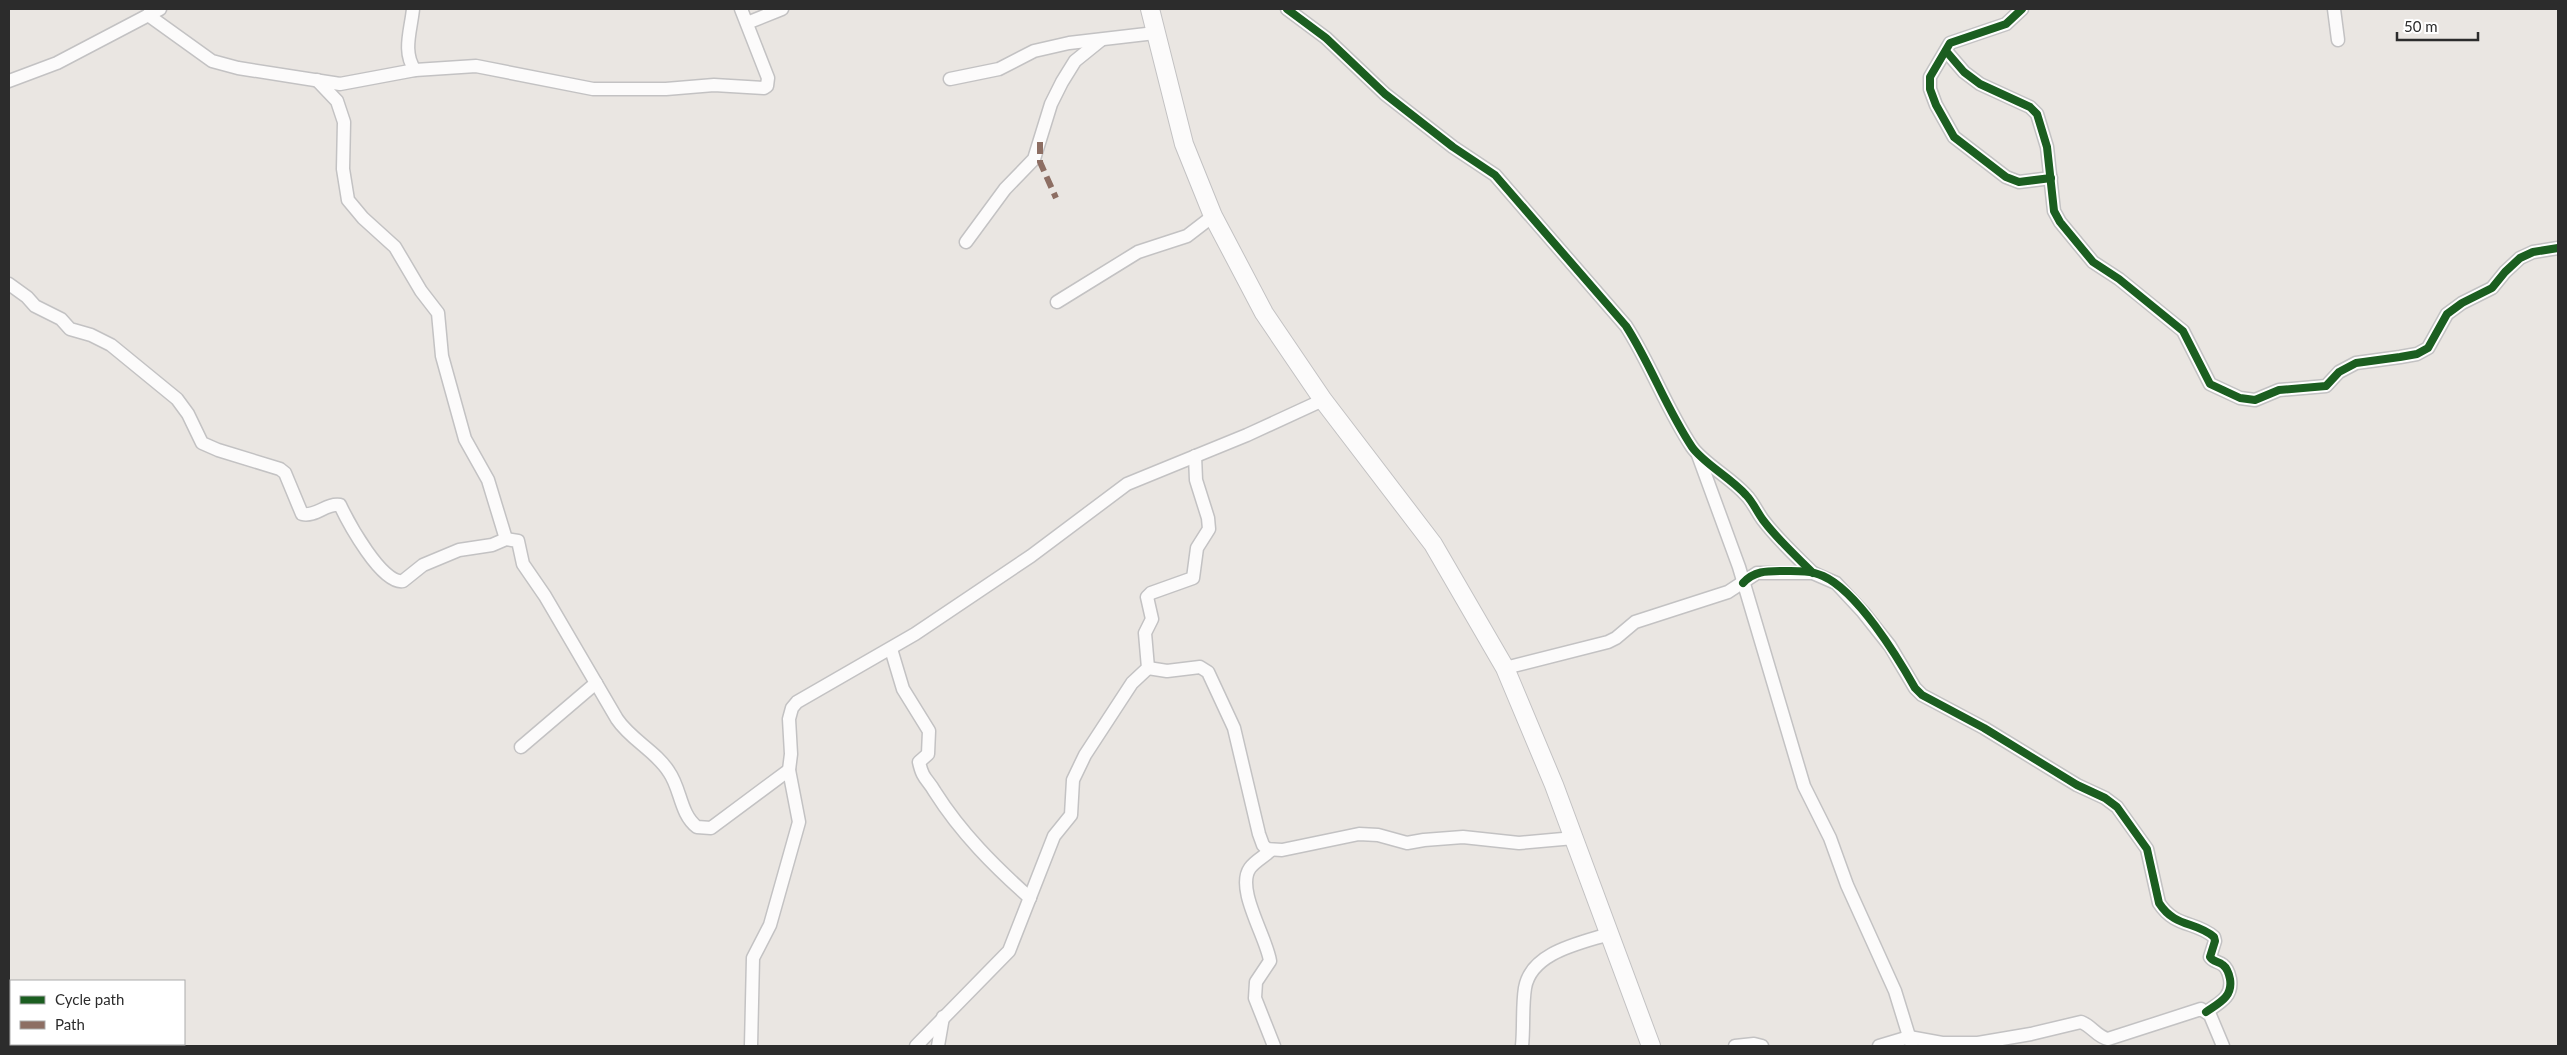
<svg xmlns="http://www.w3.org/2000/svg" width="2567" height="1055" font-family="Lato,sans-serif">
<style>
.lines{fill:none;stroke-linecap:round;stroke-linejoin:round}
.street-casing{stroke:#c3c2c3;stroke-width:15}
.secondary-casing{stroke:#c3c2c3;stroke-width:20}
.street{stroke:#fcfbfb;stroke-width:12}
.secondary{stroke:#fcfbfb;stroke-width:18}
.quiet{stroke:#8d6e63;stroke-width:6;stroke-dasharray:12 6;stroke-linecap:butt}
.cycleway-casing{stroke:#fff;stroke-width:11}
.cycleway{stroke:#1b5e20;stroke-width:8}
</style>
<rect width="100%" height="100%" fill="#eae6e2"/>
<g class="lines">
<defs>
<g id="street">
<path d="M413 9C411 30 402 52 415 70"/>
<path d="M1287 9 1326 38 1385 94 1453 147 1495 175 1626 326C1651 365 1666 408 1692 447 1703 463 1731 478 1746 495 1753 502 1757 512 1763 520 1778 540 1796 556 1813 573"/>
<polyline points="2022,9 2006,24 1950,43 1930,77 1930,89 1936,105 1954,137 2006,177 2019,182 2051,178"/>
<polyline points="2334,9 2338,40"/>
<polyline points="148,15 212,61 238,68 340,84 415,70 476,66 593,89 666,89 714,85 764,88 767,86 768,78 741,9"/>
<polyline points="747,23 782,9"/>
<polyline points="1946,51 1964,72 1980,84 2030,107 2037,114 2047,147 2054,211 2060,222 2093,262 2119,279 2183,331 2210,384 2240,398 2255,400 2279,390 2326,386 2339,372 2356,363 2400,357 2417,354 2428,348 2447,314 2462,303 2492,288 2505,272 2520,258 2533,252 2558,248"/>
<polyline points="950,79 999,69 1034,51 1069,43 1155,33"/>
<polyline points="317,80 337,101 344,122 343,169 348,200 363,218 395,247 421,291 438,313 442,356 465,439 488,480 506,539"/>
<polyline points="9,81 57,63 160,9"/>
<polyline points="966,242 1005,189 1034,159 1051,104 1062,82 1075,61 1101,40"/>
<path d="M9 284 27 297 35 306 61 319 70 329 91 335 111 345 177 399 188 414 202 443 218 450 280 469 285 473 302 514C316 517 326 503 340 505 348 522 382 585 403 581L423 565 459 550 492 545 506 539 518 541 523 564 545 596 617 719C631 740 656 751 669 772 681 789 680 814 697 827L711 828 789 770"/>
<polyline points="1057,302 1138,252 1187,236 1213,216"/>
<polyline points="1698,455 1739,567 1804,786 1830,838 1847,885 1895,991 1912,1046"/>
<path d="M891 649 903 689 929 731 928 754 919 762C923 780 927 778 935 792 961 833 994 866 1030 898"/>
<polyline points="1148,668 1167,671 1200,667 1208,672 1234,728 1259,834 1263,845 1267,849 1282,850 1359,834 1378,835 1407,843 1424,840 1463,837 1519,843 1574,838"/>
<path d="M1505 668 1608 642 1616 638 1635 622 1728 592 1757 573H1813L1836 583 1863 612 1890 646 1915 688 1922 695 1984 728 2077 785 2105 798 2117 807 2147 849 2159 903C2175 928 2196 921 2214 937L2215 941 2210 957C2213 962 2218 961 2223 965 2227 968 2229 974 2230 979 2233 997 2219 1003 2206 1012"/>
<polyline points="521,747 596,683"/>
<path d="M1271 850C1265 856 1255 861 1250 868 1235 889 1267 938 1270 961L1256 982 1255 998 1274 1046"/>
<polyline points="751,1046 753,958 770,925 799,822 789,770 791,754 789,719 792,708 797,702 915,634 1031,556 1127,484 1247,435 1323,400"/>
<polyline points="916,1046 1009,951 1054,836 1071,815 1073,780 1085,755 1132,683 1148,668 1145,633 1152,619 1147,597 1151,593 1193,578 1197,548 1209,529 1208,518 1196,480 1195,456"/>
<polyline points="938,1046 943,1017"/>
<path d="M1522 1046C1524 1027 1522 1007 1525 988 1531 952 1581 943 1609 934"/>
<polyline points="1735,1046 1754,1044 1762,1046"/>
<path d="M1879 1046 1909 1037 1942 1043H1978L2031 1034 2081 1022C2092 1026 2097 1037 2108 1039L2201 1009 2210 1015 2223 1046"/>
</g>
<polyline id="secondary" points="1150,9 1184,144 1213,216 1264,313 1323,400 1433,544 1505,668 1554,785 1651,1046"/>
</defs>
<use href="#street" class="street-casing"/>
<use href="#secondary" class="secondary-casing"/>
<use href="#street" class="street"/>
<use href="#secondary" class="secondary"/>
<polyline class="quiet" points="1040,142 1040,162 1056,198"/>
<defs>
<g id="cycleway">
<path d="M1287 9 1326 38 1385 94 1453 147 1495 175 1626 326C1651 365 1666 408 1692 447 1703 463 1731 478 1746 495 1753 502 1757 512 1763 520 1778 540 1796 556 1813 573"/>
<polyline points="2022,9 2006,24 1950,43 1930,77 1930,89 1936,105 1954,137 2006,177 2019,182 2051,178"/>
<polyline points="1946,51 1964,72 1980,84 2030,107 2037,114 2047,147 2054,211 2060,222 2093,262 2119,279 2183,331 2210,384 2240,398 2255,400 2279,390 2326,386 2339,372 2356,363 2400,357 2417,354 2428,348 2447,314 2462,303 2492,288 2505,272 2520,258 2533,252 2558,248"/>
<path d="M1743 583C1754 571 1766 571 1782 571 1795 571 1810 570 1823 576 1857 591 1897 656 1915 688L1922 695 1984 728 2077 785 2105 798 2117 807 2147 849 2159 903C2175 928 2196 921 2214 937L2215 941 2210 957C2213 962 2218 961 2223 965 2227 968 2229 974 2230 979 2233 997 2219 1003 2206 1012"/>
</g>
</defs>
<use href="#cycleway" class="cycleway-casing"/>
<use href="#cycleway" class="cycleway"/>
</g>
<rect width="2567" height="1055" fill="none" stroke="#2c2c2c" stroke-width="20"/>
<rect x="10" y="980" width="175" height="65" fill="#ffffff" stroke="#ababab"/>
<rect x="20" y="996" width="25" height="8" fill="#1b5e20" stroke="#ababab"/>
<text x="55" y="1005" font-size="15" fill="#2c2c2c">Cycle path</text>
<rect x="20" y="1021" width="25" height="8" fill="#8d6e63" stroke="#ababab"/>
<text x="55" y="1030" font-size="15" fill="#2c2c2c">Path</text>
<path d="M2397 32v8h81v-8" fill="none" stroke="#2c2c2c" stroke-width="2.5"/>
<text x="2404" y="32" font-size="15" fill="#2c2c2c" stroke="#ffffff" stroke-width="4" paint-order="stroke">50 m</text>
</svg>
